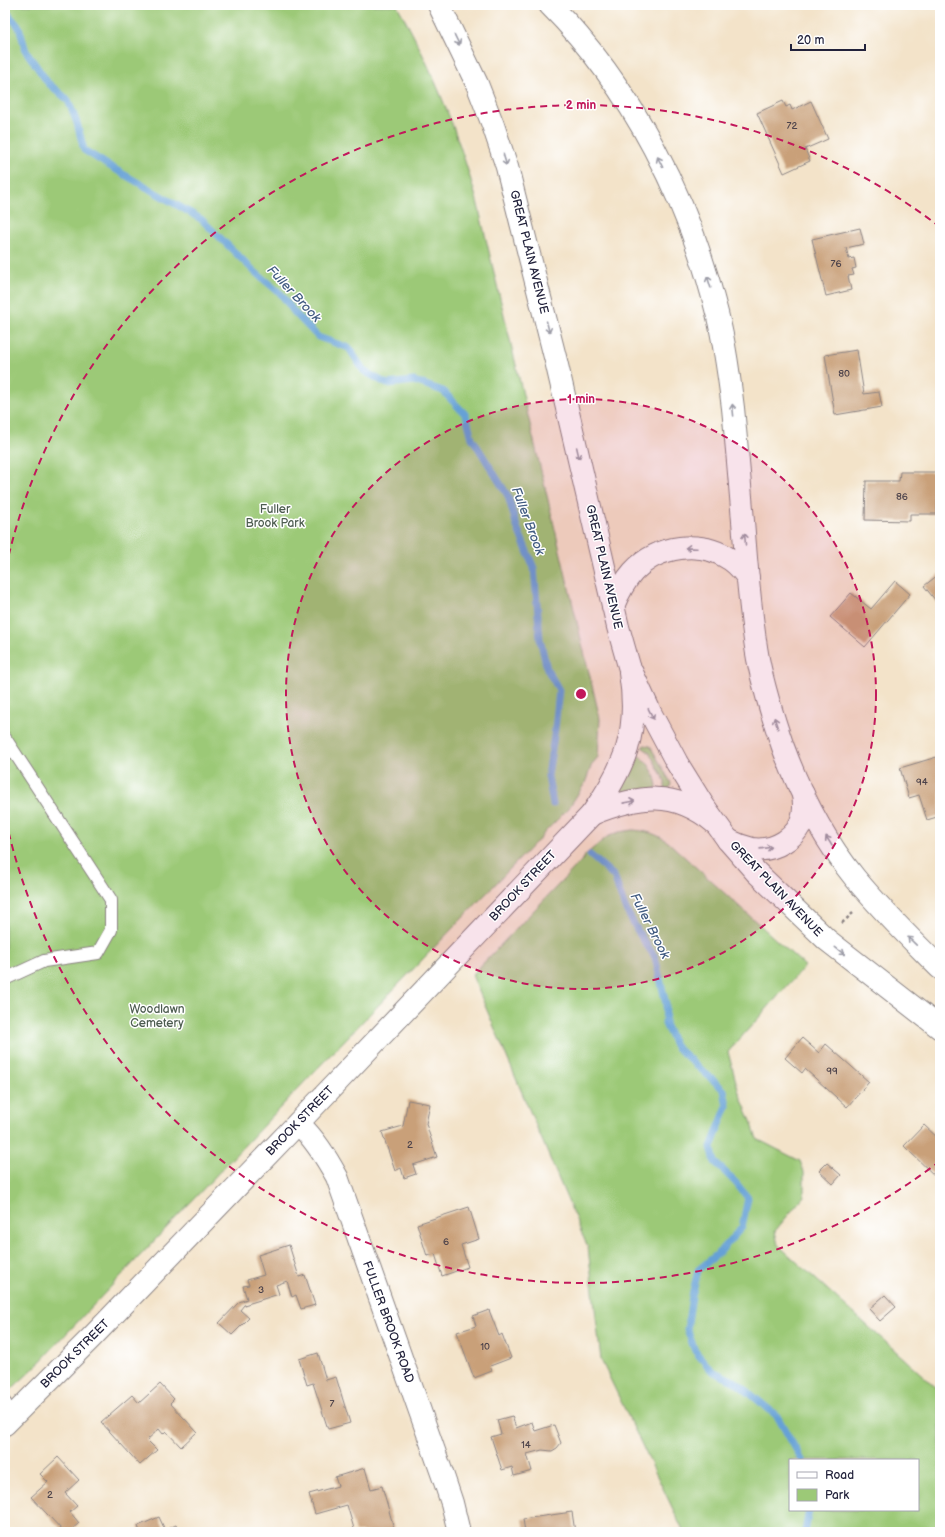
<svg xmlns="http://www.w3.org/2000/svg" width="945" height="1537" font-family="'Balsamiq Sans',sans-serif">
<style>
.green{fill:#9cc977;stroke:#5f7659;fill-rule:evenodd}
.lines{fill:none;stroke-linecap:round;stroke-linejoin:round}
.stream{stroke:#66a1d6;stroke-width:7}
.building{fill:#c9a079}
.service-casing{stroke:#8a8282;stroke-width:14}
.minor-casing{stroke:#8a8282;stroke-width:24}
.tertiary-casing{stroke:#8a8282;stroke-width:24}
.secondary-casing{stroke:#8a8282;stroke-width:24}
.primary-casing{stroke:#8a8282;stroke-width:24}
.path{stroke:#8a8282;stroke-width:2.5;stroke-dasharray:3 3;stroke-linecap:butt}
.service{stroke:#fff;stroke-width:12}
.minor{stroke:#fff;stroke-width:22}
.tertiary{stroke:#fff;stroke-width:22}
.secondary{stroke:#fff;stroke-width:22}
.primary{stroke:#fff;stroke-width:22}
.oneway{stroke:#9c9ca7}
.ring{fill:none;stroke:#c2185b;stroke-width:2;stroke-dasharray:7 5}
.labels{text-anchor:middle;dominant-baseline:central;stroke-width:3;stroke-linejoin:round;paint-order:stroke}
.number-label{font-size:10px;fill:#4c424a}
.street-label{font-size:12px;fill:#22223b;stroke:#fff}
.park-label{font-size:12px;fill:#4d5c50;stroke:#fff}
.water-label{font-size:13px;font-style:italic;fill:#415b81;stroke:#fff}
.centre{fill:#c2185b;stroke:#fff;stroke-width:2}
.ring-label{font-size:12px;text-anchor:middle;font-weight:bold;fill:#c2185b;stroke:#fff;stroke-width:3;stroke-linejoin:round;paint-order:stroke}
</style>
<rect width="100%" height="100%" fill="#fff"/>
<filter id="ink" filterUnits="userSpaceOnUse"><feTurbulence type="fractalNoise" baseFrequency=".025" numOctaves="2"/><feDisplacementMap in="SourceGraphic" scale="8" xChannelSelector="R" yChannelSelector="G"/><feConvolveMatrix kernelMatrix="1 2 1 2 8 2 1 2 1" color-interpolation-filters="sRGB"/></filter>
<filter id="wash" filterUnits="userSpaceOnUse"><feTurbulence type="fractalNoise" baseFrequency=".012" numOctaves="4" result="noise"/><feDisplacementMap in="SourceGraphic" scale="16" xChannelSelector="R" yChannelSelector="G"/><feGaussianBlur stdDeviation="0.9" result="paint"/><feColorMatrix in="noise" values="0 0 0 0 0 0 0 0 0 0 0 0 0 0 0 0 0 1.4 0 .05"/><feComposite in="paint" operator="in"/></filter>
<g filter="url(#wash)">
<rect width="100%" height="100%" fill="#f3e3c9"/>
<g class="green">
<path d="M5 5H397C432 67 458 133 477 201L600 719 598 757 592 764 585 783 568 809 544 833 540 839 535 843 312 1074 32 1370 5 1395Z"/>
<polygon points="645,745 650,746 670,781 671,784 669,789 665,790 665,781 649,752 642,747"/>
<path d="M637 755C649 760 657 777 657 789L617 796Z"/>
<path d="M633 830C647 831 657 834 668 842L805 966 728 1052 739 1093 751 1121 757 1139 800 1161 804 1172V1196L775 1231 778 1245 940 1391V1532H684L601 1360 588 1248 472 975 584 858 585 855 607 837 619 832ZM790 1460H918V1510H790Z"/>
</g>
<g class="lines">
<g class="stream">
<polyline points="5,10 19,27 26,51 48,83 68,100 77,123 84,150 106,164 201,219 255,272 281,294 294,312 318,337 349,348 364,371 387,384 414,381 443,391 466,415 472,438 508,496 517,527 534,568 540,639 547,669 559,690 555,729 548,776 553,804"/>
<polyline points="590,855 614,876 625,908 640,935 655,957 666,1004 665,1024 676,1047 724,1090 727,1106 711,1147 715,1162 736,1183 748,1198 742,1227 720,1252 698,1270 692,1296 687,1329 695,1351 712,1371 736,1382 777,1416 802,1460"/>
<polyline points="805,1532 809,1510"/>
</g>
</g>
<g id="blocks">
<g class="building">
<polygon points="783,101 786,107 790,105 792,110 811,101 828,139 805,149 810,161 784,173 757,113"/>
<polygon points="860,228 864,244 846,248 849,259 854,258 856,268 852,269 854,275 848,276 851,290 826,296 812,239"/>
<polygon points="857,350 864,394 879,392 882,407 835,415 825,355"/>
<polygon points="900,472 938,472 937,514 910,514 910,521 865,520 866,481 899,481"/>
<polygon points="939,574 940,575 940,606 924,586"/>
<polygon points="895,581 910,594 865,647 830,617 851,593 871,609"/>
<polygon points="940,756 940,816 927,820 919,795 909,798 900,768"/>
<polygon points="802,1038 819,1053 826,1044 869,1082 847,1107 805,1069 802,1073 785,1058"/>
<polygon points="408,1100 430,1104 426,1124 437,1157 413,1165 416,1174 404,1178 401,1168 395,1171 382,1132 403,1126"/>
<polygon points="924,1125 940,1140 940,1181 904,1146"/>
<polygon points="827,1163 841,1175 833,1184 819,1171"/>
<polygon points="469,1207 479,1239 461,1245 468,1267 442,1276 435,1254 427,1256 417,1224"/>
<polygon points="289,1245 299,1277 305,1275 315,1305 301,1309 296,1295 292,1297 287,1281 276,1285 279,1294 244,1305 240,1310 249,1318 232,1335 219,1323 239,1302 247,1299 243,1286 249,1285 247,1280 264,1275 258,1255"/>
<polygon points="885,1295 896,1307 880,1321 869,1309"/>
<polygon points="489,1310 499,1336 502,1334 511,1358 490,1366 492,1371 474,1378 457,1332 476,1326 473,1316"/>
<polygon points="318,1353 326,1380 336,1377 350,1423 328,1429 313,1383 307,1385 299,1359"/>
<polygon points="160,1384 174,1399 170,1403 197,1432 181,1447 166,1431 163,1434 159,1429 147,1440 157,1450 140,1465 101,1422 132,1395 139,1403"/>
<polygon points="512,1416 516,1428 532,1422 535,1431 554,1425 561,1443 557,1448 552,1451 542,1450 527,1454 532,1471 514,1476 512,1467 502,1470 491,1437 501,1434 497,1420"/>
<polygon points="58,1457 79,1480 65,1493 77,1506 70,1512 79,1523 69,1532 64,1532 31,1497 48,1482 40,1474"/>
<polygon points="365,1468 371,1489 382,1486 395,1532 355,1532 347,1505 315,1514 309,1494 338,1486 335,1477"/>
<polygon points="572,1512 575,1532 525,1532 523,1519"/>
<polygon points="159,1517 165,1530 176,1525 179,1532 140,1532 138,1526"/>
</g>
</g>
</g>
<g filter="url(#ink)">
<use href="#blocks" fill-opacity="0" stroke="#8a8282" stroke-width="1"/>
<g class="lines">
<defs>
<g id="service">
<polyline points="5,738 111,900 111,930 98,953 44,961 5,979"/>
<polyline points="5,1403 12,1417"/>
</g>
<path id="minor" d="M298 1123C315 1139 326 1157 337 1177L444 1479 452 1503 459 1532"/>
<g id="tertiary">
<path d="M592 814C639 795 674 789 715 823"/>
<path d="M5 1424 91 1338 298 1123 592 814C625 767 640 732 630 673"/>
</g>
<g id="secondary">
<path d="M613 606C618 594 624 582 633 572 658 545 701 539 731 560 738 565 743 571 748 578"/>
<path d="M728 840C736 844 744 847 752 849 774 852 799 838 803 815 805 808 804 801 803 794"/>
</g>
<g id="primary">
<polyline points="439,5 477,84 493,125 507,167 556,361 618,627 629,666 651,714 677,763 703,805 728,840 756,872 827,940 940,1028"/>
<path d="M550 5C631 86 690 202 717 313 725 344 729 376 733 408 738 458 742 508 746 558 749 592 752 626 758 659 764 689 773 718 783 747 800 793 824 840 855 878 881 910 911 939 940 968"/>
</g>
</defs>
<use href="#service" class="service-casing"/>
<use href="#minor" class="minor-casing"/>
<use href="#tertiary" class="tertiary-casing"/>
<use href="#secondary" class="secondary-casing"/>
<use href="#primary" class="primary-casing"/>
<polyline class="path" points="842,923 853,913"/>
<use href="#service" class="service"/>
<use href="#minor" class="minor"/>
<use href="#tertiary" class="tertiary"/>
<use href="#secondary" class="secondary"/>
<use href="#primary" class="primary"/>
</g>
<defs><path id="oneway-shaft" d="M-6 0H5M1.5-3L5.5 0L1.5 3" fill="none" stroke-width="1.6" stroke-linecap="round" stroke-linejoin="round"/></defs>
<g class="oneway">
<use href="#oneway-shaft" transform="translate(457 40) rotate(64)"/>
<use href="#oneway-shaft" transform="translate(505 160) rotate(73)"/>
<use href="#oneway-shaft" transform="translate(660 162) rotate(-116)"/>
<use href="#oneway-shaft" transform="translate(709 282) rotate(-107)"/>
<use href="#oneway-shaft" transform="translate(548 327) rotate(76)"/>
<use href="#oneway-shaft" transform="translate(733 410) rotate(-96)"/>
<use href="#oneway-shaft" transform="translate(578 453) rotate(77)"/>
<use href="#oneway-shaft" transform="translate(745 539) rotate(-95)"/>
<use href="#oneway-shaft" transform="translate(691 548) rotate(-178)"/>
<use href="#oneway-shaft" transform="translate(651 714) rotate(63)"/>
<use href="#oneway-shaft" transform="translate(776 723) rotate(-108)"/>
<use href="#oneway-shaft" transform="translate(629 802) rotate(-11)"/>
<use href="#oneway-shaft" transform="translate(829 841) rotate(-122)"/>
<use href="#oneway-shaft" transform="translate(766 848) rotate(-8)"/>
<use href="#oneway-shaft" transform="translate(912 941) rotate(-136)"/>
<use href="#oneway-shaft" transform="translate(840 951) rotate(38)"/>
</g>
</g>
<circle cx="581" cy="694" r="295" fill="#c2185b" fill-opacity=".12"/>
<g class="ring">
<circle cx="581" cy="694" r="295"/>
<path d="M940 1161A589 589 0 0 1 6 821M6 567A589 589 0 0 1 940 227"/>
</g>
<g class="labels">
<g class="number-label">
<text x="792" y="126">72</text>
<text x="836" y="264">76</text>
<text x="844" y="374">80</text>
<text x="902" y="497">86</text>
<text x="922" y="782">94</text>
<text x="832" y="1071">99</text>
<text x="410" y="1145">2</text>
<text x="446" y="1242">6</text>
<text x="261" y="1290">3</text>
<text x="485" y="1347">10</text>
<text x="332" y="1404">7</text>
<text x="526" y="1445">14</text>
<text x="50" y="1495">2</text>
</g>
<g class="street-label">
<text transform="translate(529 252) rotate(76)">GREAT PLAIN AVENUE</text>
<text transform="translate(604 567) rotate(77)">GREAT PLAIN AVENUE</text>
<text transform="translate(523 886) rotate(-47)">BROOK STREET</text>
<text transform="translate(776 889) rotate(46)">GREAT PLAIN AVENUE</text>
<text transform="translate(300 1121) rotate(-46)">BROOK STREET</text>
<text transform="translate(388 1322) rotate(70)">FULLER BROOK ROAD</text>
<text transform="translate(75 1354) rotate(-45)">BROOK STREET</text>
</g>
<g class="park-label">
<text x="275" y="509">Fuller<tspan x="275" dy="14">Brook Park</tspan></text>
<text x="157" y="1009">Woodlawn<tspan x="157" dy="14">Cemetery</tspan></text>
</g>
<g class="water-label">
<text transform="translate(294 294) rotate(47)">Fuller Brook</text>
<text transform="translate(528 521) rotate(69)">Fuller Brook</text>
<text transform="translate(650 926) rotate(63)">Fuller Brook</text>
</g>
</g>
<circle cx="581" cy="694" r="6" class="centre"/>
<g class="ring-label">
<text x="581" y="109">2 min</text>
<text x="581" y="403">1 min</text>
</g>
<rect width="945" height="1537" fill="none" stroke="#fff" stroke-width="20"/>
<rect x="789" y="1459" width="130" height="52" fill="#ffffff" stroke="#a7a7b1"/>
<rect x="797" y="1472" width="20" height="6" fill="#ffffff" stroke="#a7a7b1"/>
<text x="825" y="1479" font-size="12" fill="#22223b">Road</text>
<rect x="797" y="1489" width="20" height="12" fill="#9cc977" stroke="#a7a7b1"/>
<text x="825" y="1499" font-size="12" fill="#22223b">Park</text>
<path d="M791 44v6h74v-6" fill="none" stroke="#22223b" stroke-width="2"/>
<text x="797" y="44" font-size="12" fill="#22223b" stroke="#ffffff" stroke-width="3" paint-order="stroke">20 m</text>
</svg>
